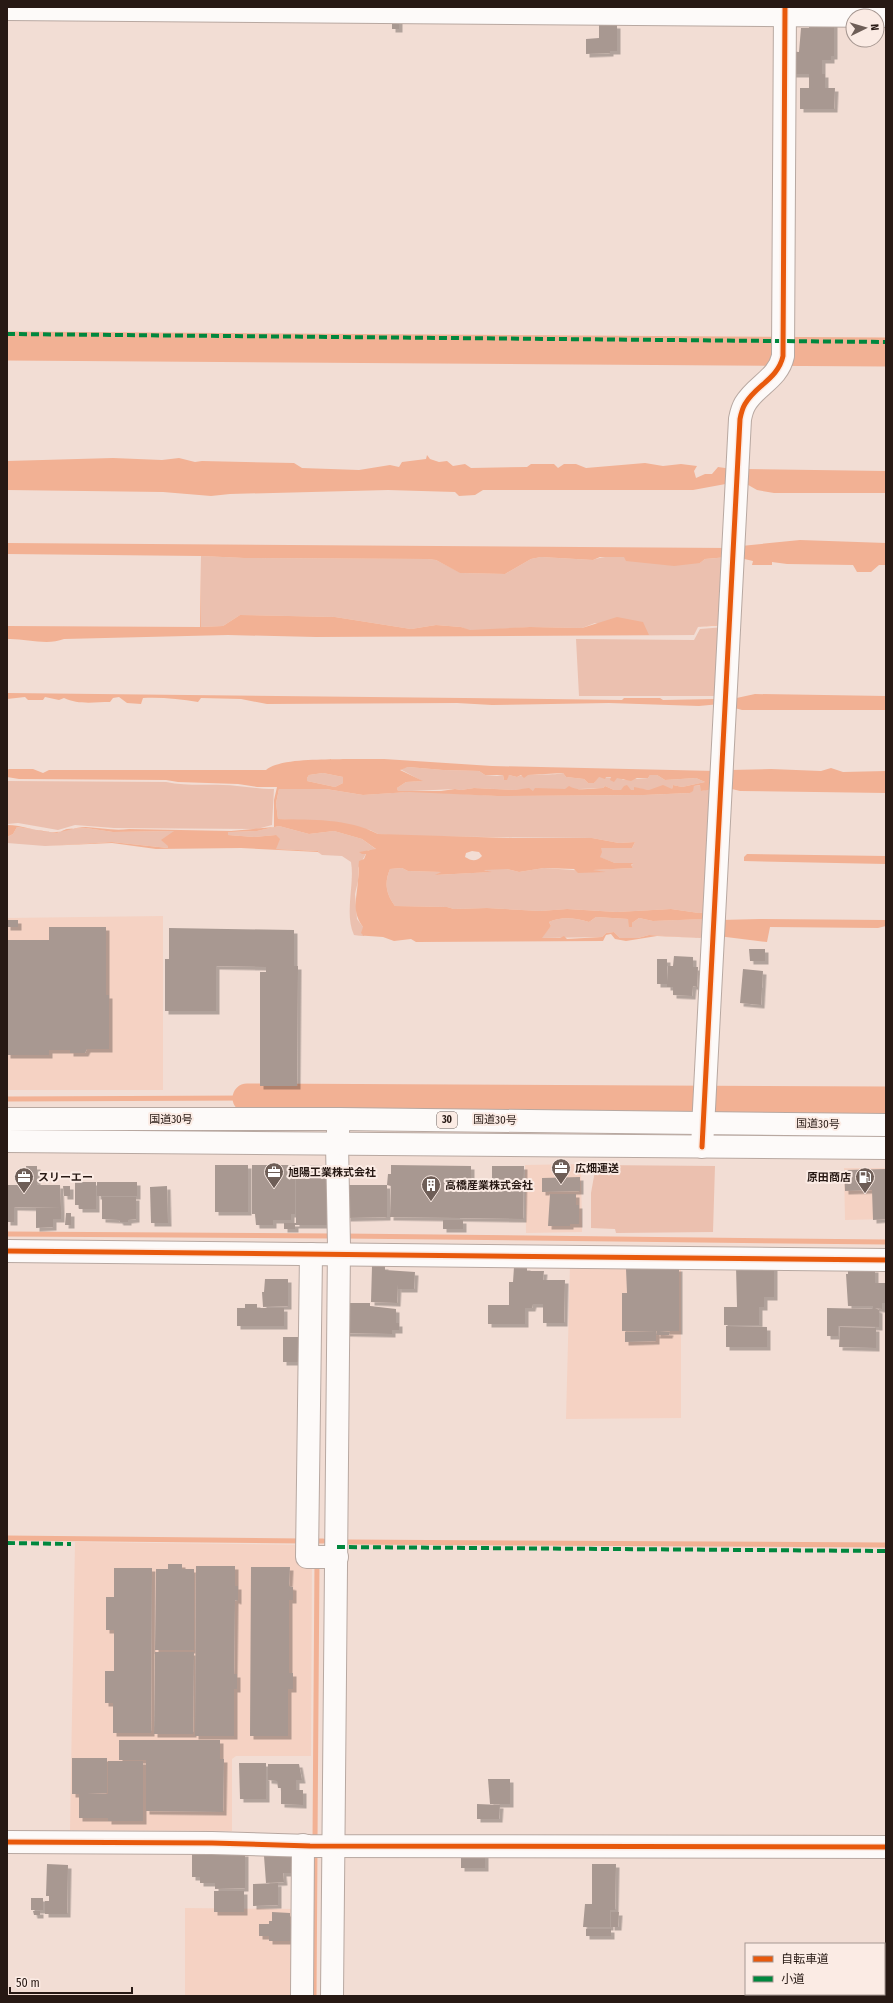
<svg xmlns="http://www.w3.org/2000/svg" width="893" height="2003" font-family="'Fira Sans Condensed','Noto Sans JP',sans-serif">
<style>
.built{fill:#f5d2c3}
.green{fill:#ebc0af}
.water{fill:#f2b194;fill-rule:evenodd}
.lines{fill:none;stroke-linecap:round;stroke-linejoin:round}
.stream{stroke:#f2b194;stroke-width:5}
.river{stroke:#f2b194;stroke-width:29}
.building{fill:#a89891;filter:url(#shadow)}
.minor-casing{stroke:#b8a8a1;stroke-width:24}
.highway-casing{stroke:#b8a8a1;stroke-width:24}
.minor{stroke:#fdfaf9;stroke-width:22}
.highway{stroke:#fdfaf9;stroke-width:22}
.quiet{stroke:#00873e;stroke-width:4;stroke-dasharray:8 4;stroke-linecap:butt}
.cycleway-casing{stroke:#fbebe4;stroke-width:8}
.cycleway{stroke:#e8590c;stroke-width:5}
.labels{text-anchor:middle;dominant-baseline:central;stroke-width:4;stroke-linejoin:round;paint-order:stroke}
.shield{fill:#fbebe4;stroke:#675852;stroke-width:1}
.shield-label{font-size:10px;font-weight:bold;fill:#271914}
.street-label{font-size:11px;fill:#271914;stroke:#fbebe4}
.poi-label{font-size:11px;font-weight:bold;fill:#271914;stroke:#fbebe4;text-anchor:start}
</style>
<defs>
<filter id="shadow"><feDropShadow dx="3.5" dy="3.5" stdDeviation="0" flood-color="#0004"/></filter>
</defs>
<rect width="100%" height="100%" fill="#f2ddd4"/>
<g class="built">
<polygon points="163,916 163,1090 7,1090 7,918"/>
<polygon points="581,1164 582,1232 526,1233 525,1165"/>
<polygon points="844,1168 886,1168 886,1219 845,1220"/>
<polygon points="570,1265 681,1268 681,1418 566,1419"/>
<polygon points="75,1542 312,1545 311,1756 236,1756 232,1759 232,1831 70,1830"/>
<polygon points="185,1908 297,1909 298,1996 185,1996"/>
</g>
<g class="green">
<path d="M201 556 244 558 427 559 436 560 461 573 505 574 531 559 541 557 593 560C615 551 674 561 700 563L705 559 729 557 725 624 698 627 694 635H649L595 623 582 628 530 627 470 631 461 627 436 625 411 629 335 617 240 615 223 626 201 627Z"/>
<polygon points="725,627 715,696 579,696 576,639 694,640 700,629"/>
<path d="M408 767 443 770 479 771 485 775 497 776 503 775 504 780 509 775 517 777C525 773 552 776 563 773L566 777 584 779 588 783H594L598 777 621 778 623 780 648 778 650 775H657L665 780 696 778 705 782 682 787 673 785 672 789 649 790 634 788V790H614L605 786 603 788 533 791 525 789 514 790 474 788 461 790 455 789 412 791 497 796 644 795 690 793 694 786 701 785V791L714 788 709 912 699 913 671 909 617 912 567 909 540 911 487 908 454 909 447 907 395 906C386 894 384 883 390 869L402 868 408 871 442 872 436 875 490 872 482 869H507L519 872 544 868 602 872 590 870 633 868 631 865 633 864 615 863 599 857 601 848H632L635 842 619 843 592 838 399 836 378 834 370 830 294 820 278 819 276 803 279 789H326L363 795 407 792 398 791 397 788 406 782 422 781 400 769Z"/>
<polygon points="323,773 343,777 343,783 335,787 307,781 307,778 309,775"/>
<path d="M7 781 166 782C189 787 213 783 237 786 250 787 260 789 274 789L272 825 257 829 114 828 75 825 58 830 18 823 7 824Z"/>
<path d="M279 826 309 834 334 831 362 839 377 850H368L358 868V881L355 894 357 919 363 927 364 936 354 935C344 913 355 885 351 862L342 856 322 855 318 851 275 849 276 835 254 837 228 835V832H231L257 831Z"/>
<polygon points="17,827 57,833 67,829 86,828 113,832 174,831 168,848 112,842 45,846 7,843 7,837 13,834"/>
<path d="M596 917 628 919 632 927V923L639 918 653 921 703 919 707 936 700 938 649 935 638 938H620L614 932 606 933 602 937 541 938 551 926 549 922C561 916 576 918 589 922Z"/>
<polygon points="596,1165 715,1166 713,1232 616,1233 615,1229 591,1228 591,1193"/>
</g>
<g class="water">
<polygon points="427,455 430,459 439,462 447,461 453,466 465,464 471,468 527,467 531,464 554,464 558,468 564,464 576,464 586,468 645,463 663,466 681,464 697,466 694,471 696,478 705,474 712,474 718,467 732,469 731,483 693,490 483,490 475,495 459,496 455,492 388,490 230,494 211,496 163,492 7,490 7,461 113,458 162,460 179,458 195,462 202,461 294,463 302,468 359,470 390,465 399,467 402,462 426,459"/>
<polygon points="744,469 886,471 886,493 774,493 757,490 743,482"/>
<polygon points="800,540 886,543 886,565 879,565 871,572 857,572 853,565 787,564 772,562 772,565 752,565 753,561 740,558 741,546"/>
<path d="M7 543 729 548 725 625 698 627 694 635 316 637 228 635 64 639C46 646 25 638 7 639V626L200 627 201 556 7 554ZM201 556 244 558 427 559 436 560 460 573 505 574 531 559 541 557 593 560 600 557H624L626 561 674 566 700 563 705 559 728 557 725 624 698 627 694 635H649L643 622 617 617 582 628 530 627 470 630 461 627 436 625 411 629 335 617 240 615 223 626 201 627Z"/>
<path d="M7 693 548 699 622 700 624 698H660L663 700 715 699 720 704 699 706 609 703 492 705 457 703 267 704 241 699 201 698 198 702C180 699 161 697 143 698L141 704 127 703 119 697 113 698 110 702C95 702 78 705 64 698L59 700 45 697 43 700H28L25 697 7 699Z"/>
<polygon points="755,694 886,696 886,710 742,710 731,707 732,699"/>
<path d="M343 759H384L492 766 716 771 708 918 710 931 708 936 700 938 657 936 626 941 615 939 611 934 606 935 603 941 416 942 411 939 394 941 383 937 354 935C344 913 355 886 351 862L342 856 322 855 318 852 241 848 156 849 112 843 45 846 7 844 45 846 112 842 168 848V846L161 840 174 831 113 832 86 828 67 829 57 833 17 827 13 834 7 837V825C23 825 39 833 56 832 65 832 75 827 86 827 101 828 114 831 129 829L231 831 274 827V800L277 787H257L238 784 178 782 166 780 19 779 7 777V770L9 769H33L43 773 49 770H266C280 758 324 760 343 759ZM408 767 443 770 479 771 485 775H503L504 780H507L509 775 517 777 521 775 524 778 528 775 563 773 566 777 584 779 588 783H594L599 777 605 779 606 777H611L610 780 614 782 617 778 631 781 637 778H648L650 775H657L665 780 696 778 705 782 682 787 673 785 672 789 663 785 649 790 634 787V790H631L627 785 624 786 621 790H614L605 786 603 788C593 788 577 792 569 786L565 789 535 788 533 791 529 788 514 790 474 788 461 790 455 789 441 791H398L397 788 406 782 423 781 400 770ZM323 773 343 777V783L335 787 307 781V778L309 775ZM700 785 701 791 714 789 709 912 699 913 671 909 617 912 567 909 540 911 487 908 454 909 447 907 395 906C386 894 384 883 390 869L402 868 408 871 441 872 435 875 492 872 484 870 507 869 519 872 544 868 574 869 578 873 606 872 593 870 633 868 631 865 633 863H615L600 857 602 852 601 848H632L635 842 619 843 592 838H513L378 834C347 818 312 820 278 819L276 803 279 789H326L363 795 409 792 497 796 644 795 690 793 693 791 694 786ZM279 826 309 834 334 831 362 839 376 849 359 852 362 854H366L364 859 359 861C358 867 359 873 358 880 357 898 351 911 363 927L361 933 364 936 354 935C344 913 355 885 351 862L342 856 322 855 318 851 276 849 280 839 276 835 254 837 228 835V832H231L257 831ZM472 851 479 852 482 856C476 862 472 861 465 857L466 853ZM596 917 628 919 629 927H632V923L639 918 653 921 706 919 710 931 707 936 700 938 649 935 638 938H620L614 932 606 933 602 937 567 939 564 936 560 938H542L551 926 549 922C561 916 576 918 589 922Z"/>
<polygon points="831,768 843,772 886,771 886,793 740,791 728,788 730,770 771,769 821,771"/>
<polygon points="747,854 886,856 886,864 744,861 744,857"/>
<polygon points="760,919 886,920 886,926 878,928 770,927 767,942 718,936 720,920"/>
</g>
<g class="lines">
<g class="stream">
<polyline points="7,1099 247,1098"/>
<polyline points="7,1234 333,1236"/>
<polyline points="343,1236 886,1242"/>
<polyline points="7,1538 302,1541"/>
<polyline points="312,1541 323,1541"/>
<polyline points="346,1542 886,1545"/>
<polyline points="315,1841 317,1561"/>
<polyline points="314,1996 315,1851"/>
</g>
<g class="river">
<polyline points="7,346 886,352"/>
<polyline points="247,1098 886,1101"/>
</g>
</g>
<g class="building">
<rect x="392" y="19" width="7" height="10"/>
<polygon points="834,22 834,56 831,56 831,60 822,60 822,74 825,74 825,88 835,88 834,109 800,109 800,88 809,88 809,74 818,74 791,74 789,51 799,52 801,28 809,28 809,26"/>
<polygon points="599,24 617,25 617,51 610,51 610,53 586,54 586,39 599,38"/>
<rect x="7" y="920" width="11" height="7"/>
<polygon points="49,927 106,927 106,995 109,995 109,1049 87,1049 85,1053 70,1053 70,1050 49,1050 49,1055 7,1055 7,940 49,940"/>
<polygon points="169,928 294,930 294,966 298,966 297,1086 260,1086 260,972 266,972 266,967 216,966 216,1011 165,1011 165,959 169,959"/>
<polygon points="749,949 765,949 765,961 750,961"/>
<polygon points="674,956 693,957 693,967 698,967 697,987 693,986 692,996 673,995 673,987 667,987 667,984 657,984 657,959 667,959 667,982 668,966 673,966"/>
<polygon points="743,969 763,971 761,1005 740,1003"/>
<rect x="215" y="1165" width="33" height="47"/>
<polygon points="252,1165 295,1165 295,1214 291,1214 291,1220 273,1220 273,1225 256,1225 255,1214 252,1214"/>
<polygon points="304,1165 327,1166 327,1186 330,1186 329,1225 295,1225 295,1229 284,1229 284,1223 296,1223 296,1167 304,1167"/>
<polygon points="391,1165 471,1166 471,1183 492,1183 492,1166 524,1166 523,1219 390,1217 391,1186 387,1185 388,1174 391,1174"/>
<polygon points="26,1166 37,1166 37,1185 60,1185 61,1208 14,1207 14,1222 7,1222 7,1185 26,1185"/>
<polygon points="886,1169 886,1219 873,1220 872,1190 845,1191 844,1170"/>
<polygon points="580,1177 580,1191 542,1192 542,1178"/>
<polygon points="75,1182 96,1182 96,1209 79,1209 79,1205 75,1205"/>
<rect x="97" y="1182" width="40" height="14"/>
<polygon points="347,1185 387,1185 387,1217 347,1218"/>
<polygon points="63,1186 70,1186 70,1196 64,1196"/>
<polygon points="167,1186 168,1223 151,1223 150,1187"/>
<polygon points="550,1194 576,1194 576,1205 579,1205 579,1224 570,1224 570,1226 548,1226"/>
<polygon points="102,1197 136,1197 136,1219 128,1220 128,1222 120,1222 119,1220 102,1219"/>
<polygon points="36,1208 61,1208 61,1219 53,1219 53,1227 36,1228"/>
<polygon points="66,1213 71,1213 71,1225 65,1225"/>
<rect x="443" y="1220" width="20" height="9"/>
<polygon points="774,1265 774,1297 764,1297 764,1307 759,1307 759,1325 724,1325 724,1307 737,1307 736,1266"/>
<polygon points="372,1266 385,1266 385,1270 415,1272 414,1289 398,1289 398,1284 397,1303 371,1302"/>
<polygon points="514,1267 527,1267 527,1271 544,1271 543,1280 565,1280 564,1323 543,1323 543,1304 533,1304 532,1308 525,1308 525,1324 488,1324 488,1305 509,1305 509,1282 513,1282"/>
<polygon points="679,1268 679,1331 659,1331 670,1332 669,1335 656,1335 657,1331 622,1331 622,1293 627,1293 626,1269"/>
<polygon points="848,1269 875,1269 875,1283 885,1283 886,1303 882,1303 882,1309 875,1308 879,1310 879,1327 838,1326 838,1336 827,1336 827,1308 873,1309 873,1306 848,1306 846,1274 848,1274"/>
<polygon points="265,1279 288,1279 288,1306 263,1307 262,1292 264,1292"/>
<polygon points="346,1303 370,1303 370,1306 396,1309 396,1323 399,1323 399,1330 392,1330 392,1334 346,1333"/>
<polygon points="245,1304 257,1304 257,1308 284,1308 284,1326 237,1326 237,1308 245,1308"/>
<polygon points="726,1326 767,1327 767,1347 726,1347"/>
<polygon points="840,1327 876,1328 876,1348 839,1347"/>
<polygon points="656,1331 656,1341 625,1342 625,1332"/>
<rect x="283" y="1337" width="18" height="25"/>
<polygon points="168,1564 182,1564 182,1569 194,1569 194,1650 155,1650 156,1569 168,1569"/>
<polygon points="196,1566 235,1566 235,1586 238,1586 238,1601 235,1600 234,1674 237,1674 237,1689 234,1689 234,1736 195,1736"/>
<polygon points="251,1567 290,1567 289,1586 293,1587 293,1600 289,1600 289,1673 293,1673 293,1689 288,1689 288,1736 250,1736"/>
<polygon points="114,1568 152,1568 151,1733 113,1733 113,1703 105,1703 105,1671 114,1671 114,1630 106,1630 106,1597 114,1597"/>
<polygon points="155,1652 194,1652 193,1734 154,1734"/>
<polygon points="119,1740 220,1740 220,1759 224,1759 223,1812 146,1811 146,1760 119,1760"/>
<polygon points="72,1758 107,1758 107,1793 87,1794 108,1794 108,1761 143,1761 143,1821 108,1821 108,1818 79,1818 79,1794 72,1794"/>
<polygon points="239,1763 266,1763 266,1799 240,1799"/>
<polygon points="268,1764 299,1764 302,1780 296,1780 296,1790 303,1790 303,1805 281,1804 281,1788 278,1788 277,1781 268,1780"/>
<polygon points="488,1779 510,1779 510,1804 490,1804"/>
<polygon points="477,1804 500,1805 499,1819 477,1819"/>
<polygon points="245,1853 245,1888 215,1889 215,1883 200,1883 200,1877 192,1877 192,1854"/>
<polygon points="294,1853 294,1873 283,1873 284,1882 266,1883 264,1856"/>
<rect x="461" y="1854" width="24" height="14"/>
<polygon points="47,1864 68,1865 67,1914 45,1914 45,1901 49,1901 49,1896 46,1896"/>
<polygon points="592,1864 616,1864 615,1910 610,1910 610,1927 583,1927 585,1904 592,1904"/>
<polygon points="278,1883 278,1905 253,1906 253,1884"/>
<rect x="214" y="1891" width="30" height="21"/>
<rect x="31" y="1898" width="12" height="12"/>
<polygon points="33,1911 40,1911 40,1915 34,1915"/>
<polygon points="272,1912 290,1913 290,1924 292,1924 292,1941 269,1941 269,1936 259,1936 259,1924 269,1924 269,1921 272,1921"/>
<polygon points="611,1912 619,1912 618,1927 611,1927"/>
<rect x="586" y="1929" width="25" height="7"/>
</g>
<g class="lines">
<defs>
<g id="minor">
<polyline points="7,9 886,16"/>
<path d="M702 1147 740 419C741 414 742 409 745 404 756 385 778 379 783 356L785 7"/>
<polyline points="7,1251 886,1260"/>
<polyline points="311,1254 307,1557 337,1557"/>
<polyline points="7,1842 212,1843 310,1846 886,1847"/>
<polyline points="302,1996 303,1845"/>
<polyline points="332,1996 339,1246 337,1144 339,1119"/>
</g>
<g id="highway">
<polyline points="7,1119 339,1119 886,1125"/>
<polyline points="7,1141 886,1148"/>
</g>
</defs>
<use href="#minor" class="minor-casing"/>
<use href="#highway" class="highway-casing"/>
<use href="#minor" class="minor"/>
<use href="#highway" class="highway"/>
<g class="quiet">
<polyline points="7,334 886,342"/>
<polyline points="7,1543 71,1544"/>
<polyline points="337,1547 886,1551"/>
</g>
<defs>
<g id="cycleway">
<path d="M702 1147 740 419C741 414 742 409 745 404 756 385 778 379 783 356L785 7"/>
<polyline points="7,1251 886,1260"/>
<polyline points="7,1842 212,1843 310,1846 886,1847"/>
</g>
</defs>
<use href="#cycleway" class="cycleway-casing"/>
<use href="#cycleway" class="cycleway"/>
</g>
<defs>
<symbol id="office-pin" viewBox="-11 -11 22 30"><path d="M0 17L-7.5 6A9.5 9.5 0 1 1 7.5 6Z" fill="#6e5e57" stroke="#fbebe4"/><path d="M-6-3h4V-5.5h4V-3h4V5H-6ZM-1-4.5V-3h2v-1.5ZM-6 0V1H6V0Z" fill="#fff"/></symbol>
<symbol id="fuel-pin" viewBox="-11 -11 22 30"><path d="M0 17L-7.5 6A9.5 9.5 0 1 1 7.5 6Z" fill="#6e5e57" stroke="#fbebe4"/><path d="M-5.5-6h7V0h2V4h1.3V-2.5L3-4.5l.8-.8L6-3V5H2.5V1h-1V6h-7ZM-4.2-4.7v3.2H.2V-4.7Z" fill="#fff"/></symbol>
<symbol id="building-pin" viewBox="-11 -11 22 30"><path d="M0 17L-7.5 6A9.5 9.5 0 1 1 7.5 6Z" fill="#6e5e57" stroke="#fbebe4"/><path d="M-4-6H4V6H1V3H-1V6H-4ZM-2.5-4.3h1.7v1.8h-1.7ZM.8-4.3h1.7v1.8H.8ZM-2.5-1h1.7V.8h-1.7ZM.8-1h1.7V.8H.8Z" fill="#fff"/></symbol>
</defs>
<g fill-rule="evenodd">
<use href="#office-pin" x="550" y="1157" width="22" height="30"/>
<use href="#office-pin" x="263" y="1161" width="22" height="30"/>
<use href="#office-pin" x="13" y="1166" width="22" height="30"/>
<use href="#fuel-pin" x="854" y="1166" width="22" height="30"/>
<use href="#building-pin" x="420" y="1174" width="22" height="30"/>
</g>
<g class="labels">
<rect class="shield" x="437" y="1112" width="20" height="16" rx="3"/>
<g class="shield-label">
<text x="447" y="1120">30</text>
</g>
<g class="street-label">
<text x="171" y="1119">国道30号</text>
<text transform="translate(495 1120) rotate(1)">国道30号</text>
<text transform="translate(818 1124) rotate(1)">国道30号</text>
</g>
<g class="poi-label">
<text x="575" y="1168">広畑運送</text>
<text x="288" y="1172">旭陽工業株式会社</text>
<text x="38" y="1177">スリーエー</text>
<text x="851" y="1177" text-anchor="end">原田商店</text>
<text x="445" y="1185">高橋産業株式会社</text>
</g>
</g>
<rect width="893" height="2003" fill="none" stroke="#271914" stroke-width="16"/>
<rect x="745" y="1943" width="140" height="52" fill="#fbebe4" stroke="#a69791"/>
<rect x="753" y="1956" width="20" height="6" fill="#e8590c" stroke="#a69791"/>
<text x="781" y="1963" font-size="12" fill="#271914">自転車道</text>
<rect x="753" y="1976" width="20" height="6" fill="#00873e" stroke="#a69791"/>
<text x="781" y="1983" font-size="12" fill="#271914">小道</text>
<g transform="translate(865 28) rotate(85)"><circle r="19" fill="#fbebe4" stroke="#a69791"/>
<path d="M0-3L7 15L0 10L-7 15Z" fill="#6e5e57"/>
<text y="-6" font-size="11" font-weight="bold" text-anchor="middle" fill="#271914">N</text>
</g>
<path d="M10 1987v6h122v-6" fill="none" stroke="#271914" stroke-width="2"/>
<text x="16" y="1987" font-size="12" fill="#271914" stroke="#fbebe4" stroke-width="3" paint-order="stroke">50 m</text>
</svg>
